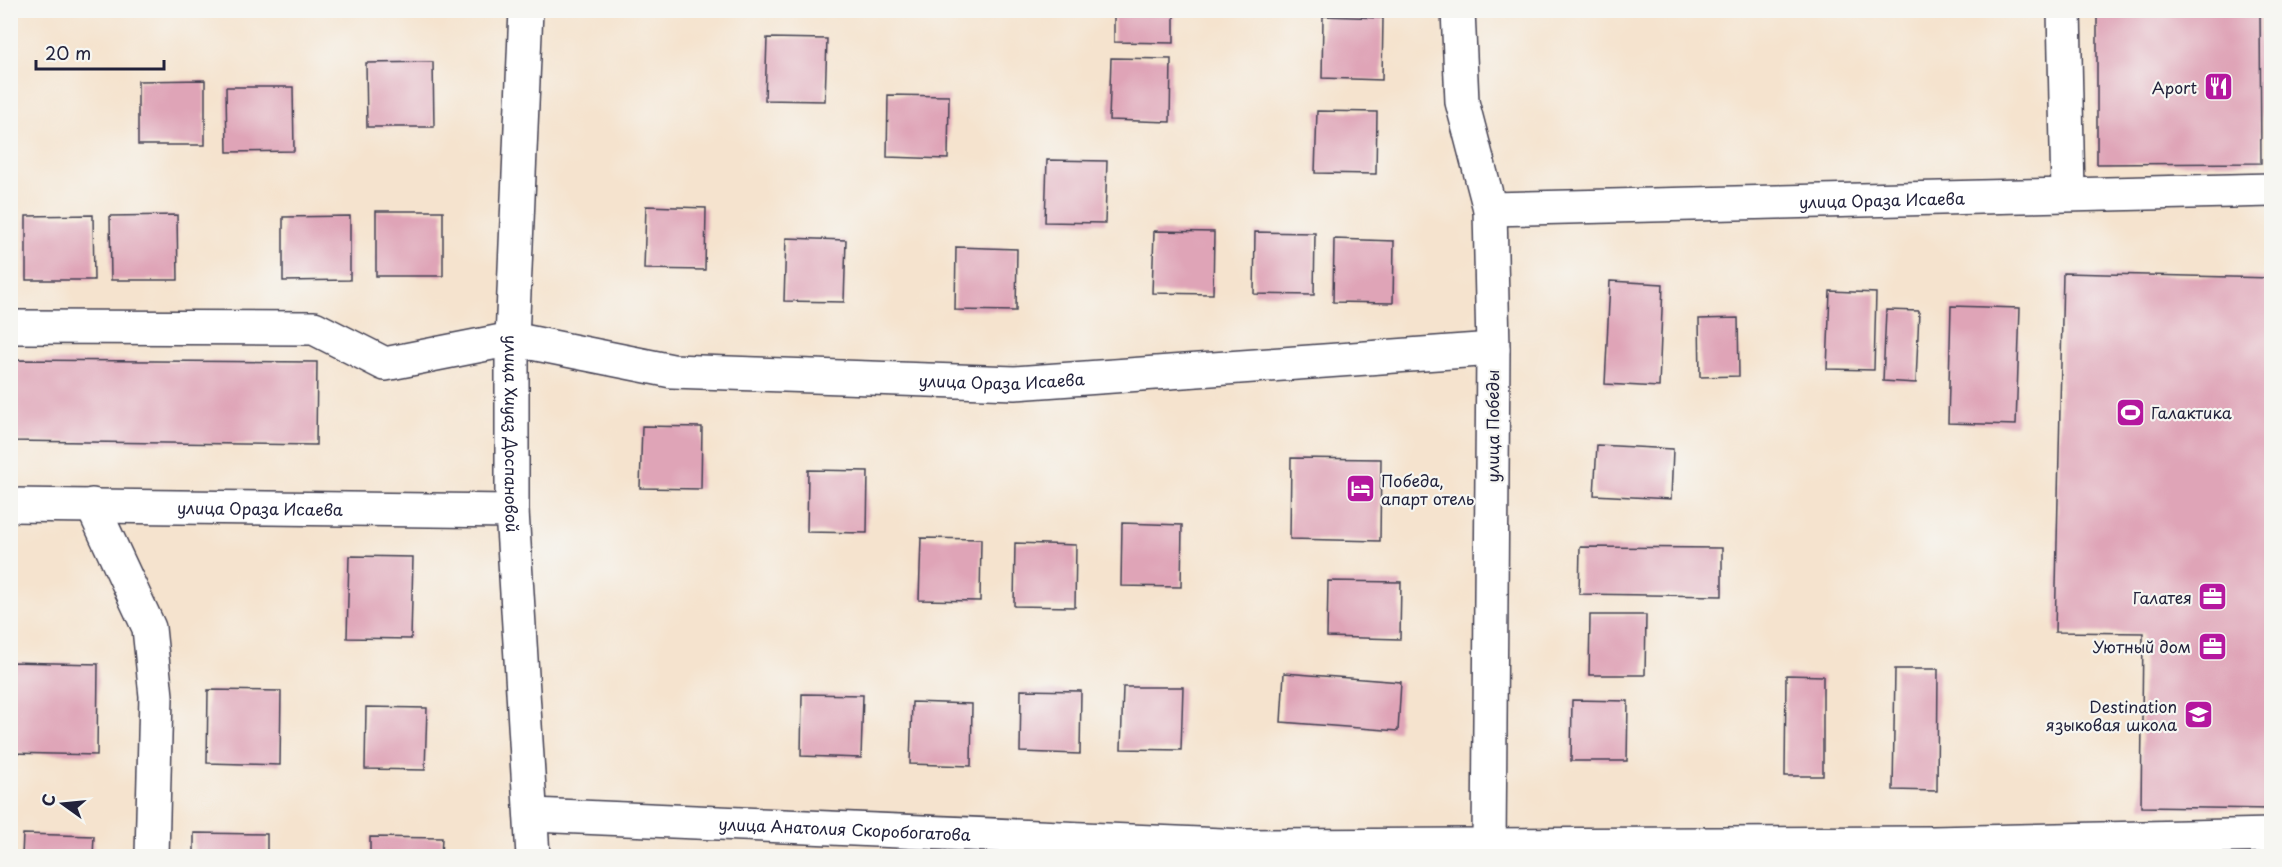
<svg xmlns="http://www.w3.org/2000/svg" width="2282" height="867" font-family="'Playpen Sans',sans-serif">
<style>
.building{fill:#dfa4b7}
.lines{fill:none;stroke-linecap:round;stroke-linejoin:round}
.minor-casing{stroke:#423f51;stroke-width:36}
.minor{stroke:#fff;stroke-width:33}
.labels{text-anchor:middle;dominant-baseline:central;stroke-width:4.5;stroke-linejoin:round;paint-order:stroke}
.poi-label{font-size:16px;fill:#22223b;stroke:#f6f6f2;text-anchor:end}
.street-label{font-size:16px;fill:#22223b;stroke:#f6f6f2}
</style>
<rect width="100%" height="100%" fill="#f6f6f2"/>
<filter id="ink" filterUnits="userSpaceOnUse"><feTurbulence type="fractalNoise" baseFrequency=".0167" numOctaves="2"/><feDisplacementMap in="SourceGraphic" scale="12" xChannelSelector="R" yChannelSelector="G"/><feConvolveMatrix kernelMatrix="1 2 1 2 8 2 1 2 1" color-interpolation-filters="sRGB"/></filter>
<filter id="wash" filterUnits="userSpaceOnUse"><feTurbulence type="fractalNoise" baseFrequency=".008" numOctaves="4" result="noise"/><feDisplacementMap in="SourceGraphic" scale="24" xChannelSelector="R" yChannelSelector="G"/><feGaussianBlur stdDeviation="1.35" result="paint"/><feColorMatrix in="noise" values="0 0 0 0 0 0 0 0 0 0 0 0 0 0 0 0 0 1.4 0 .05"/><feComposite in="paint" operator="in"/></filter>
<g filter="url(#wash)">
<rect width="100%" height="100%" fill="#f5e3ce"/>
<g id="blocks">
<g class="building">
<polygon points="1114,10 1174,10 1174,43 1114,42"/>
<polygon points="2097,10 2260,10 2261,163 2097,164"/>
<polygon points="1323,16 1383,18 1382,80 1322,78"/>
<polygon points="767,38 827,39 825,101 765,100"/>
<polygon points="1111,58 1171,59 1170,122 1109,120"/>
<polygon points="433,62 434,127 367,127 366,63"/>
<polygon points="205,80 205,145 138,145 138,81"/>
<polygon points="226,87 293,87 294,151 227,152"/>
<polygon points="888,95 949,96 948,159 887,157"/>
<polygon points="1317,111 1377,112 1376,174 1315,173"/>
<polygon points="1047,160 1107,161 1105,223 1045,222"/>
<polygon points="646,206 706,208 705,270 644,269"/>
<polygon points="10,211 17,211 18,276 10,276"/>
<rect x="376" y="211" width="67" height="65"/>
<polygon points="93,215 94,280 26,280 26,216"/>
<polygon points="177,215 178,280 111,280 110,216"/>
<polygon points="350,216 350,280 283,281 283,217"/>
<polygon points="1154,231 1214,232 1213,294 1152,293"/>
<polygon points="1255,232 1315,233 1314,295 1254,294"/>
<polygon points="786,238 846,240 844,302 784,301"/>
<polygon points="1334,239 1394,241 1393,303 1333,302"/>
<polygon points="956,247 1017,249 1016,311 955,310"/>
<polygon points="2063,273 2272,278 2272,809 2141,807 2143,633 2055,632"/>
<polygon points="1610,281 1663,284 1659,387 1605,384"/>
<polygon points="1830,291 1876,293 1874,370 1827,369"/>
<polygon points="1951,306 2020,308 2016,425 1948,423"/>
<polygon points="1886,310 1919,311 1916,383 1883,381"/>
<polygon points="1738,318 1739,376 1700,377 1699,319"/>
<polygon points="10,360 317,362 316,445 10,441"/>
<polygon points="642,426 702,427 701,489 640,488"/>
<polygon points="1597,445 1673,449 1671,499 1594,495"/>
<polygon points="1291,458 1381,459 1380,541 1290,539"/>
<polygon points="808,470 868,471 867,533 807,532"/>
<polygon points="1122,523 1182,525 1181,587 1121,586"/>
<polygon points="921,538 981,539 980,601 919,600"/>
<polygon points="1015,543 1076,545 1075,607 1014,606"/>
<polygon points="1580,547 1722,548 1722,596 1579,594"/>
<polygon points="349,556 413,557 411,639 347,638"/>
<polygon points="1328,581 1401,582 1400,639 1327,637"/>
<polygon points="1590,615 1646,615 1645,675 1589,675"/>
<polygon points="10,662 98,664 97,755 10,753"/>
<polygon points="1895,669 1938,669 1937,791 1893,790"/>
<polygon points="1284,673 1401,682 1398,731 1281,722"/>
<polygon points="1786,675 1823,676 1823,776 1785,776"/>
<polygon points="1123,687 1183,687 1181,750 1121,749"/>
<polygon points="208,690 281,691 280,765 207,763"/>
<polygon points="1021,690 1081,691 1080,754 1020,752"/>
<polygon points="802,694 863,695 861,758 801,756"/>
<polygon points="1572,700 1628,701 1627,761 1571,761"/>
<polygon points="912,702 972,704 971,766 910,764"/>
<polygon points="366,707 427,708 425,770 365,769"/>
<polygon points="194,833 267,834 267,856 194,856"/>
<polygon points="23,834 94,836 93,856 22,856"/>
<polygon points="370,837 442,838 441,856 370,856"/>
</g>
</g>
</g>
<g filter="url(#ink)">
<use href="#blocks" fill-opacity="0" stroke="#423f51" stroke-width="1.5"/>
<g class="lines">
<defs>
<g id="minor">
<path id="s1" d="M526 10 512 339V511L533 856"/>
<polyline points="1458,10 1462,102 1490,209 1493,349 1489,845"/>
<polyline points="2064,10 2068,193"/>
<path id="s2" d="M1490 209 2272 190"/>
<path id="s3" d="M10 327 314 328 385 364 512 339 672 371 1015 383 1493 349"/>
<path id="s4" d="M10 505 512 511"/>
<polyline points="92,505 149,628 156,696 152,856"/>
<path id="s5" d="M533 815 1246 846 1933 843 2272 835"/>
</g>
</defs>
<use href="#minor" class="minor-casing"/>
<use href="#minor" class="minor"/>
</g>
</g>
<defs>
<symbol id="restaurant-square" viewBox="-11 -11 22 22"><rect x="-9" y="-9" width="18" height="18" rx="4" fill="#b5179e" stroke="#f6f6f2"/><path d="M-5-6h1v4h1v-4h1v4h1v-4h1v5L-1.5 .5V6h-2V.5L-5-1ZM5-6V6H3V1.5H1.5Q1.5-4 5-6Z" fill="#fff"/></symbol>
<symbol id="stadium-square" viewBox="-11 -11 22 22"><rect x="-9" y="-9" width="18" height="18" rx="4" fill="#b5179e" stroke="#f6f6f2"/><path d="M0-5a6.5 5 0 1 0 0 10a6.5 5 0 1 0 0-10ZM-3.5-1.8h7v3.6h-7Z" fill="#fff"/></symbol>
<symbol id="hotel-square" viewBox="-11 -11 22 22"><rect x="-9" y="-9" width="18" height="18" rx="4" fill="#b5179e" stroke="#f6f6f2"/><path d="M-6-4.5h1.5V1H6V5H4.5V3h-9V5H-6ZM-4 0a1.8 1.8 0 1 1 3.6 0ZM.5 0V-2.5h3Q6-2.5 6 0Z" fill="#fff"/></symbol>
<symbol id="office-square" viewBox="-11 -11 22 22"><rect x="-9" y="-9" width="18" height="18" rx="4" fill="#b5179e" stroke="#f6f6f2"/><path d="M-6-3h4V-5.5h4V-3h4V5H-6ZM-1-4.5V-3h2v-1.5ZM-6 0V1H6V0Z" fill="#fff"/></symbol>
<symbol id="school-square" viewBox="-11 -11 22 22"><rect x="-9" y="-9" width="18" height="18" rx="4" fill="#b5179e" stroke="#f6f6f2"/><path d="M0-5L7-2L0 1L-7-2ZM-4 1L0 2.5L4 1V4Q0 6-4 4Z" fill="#fff"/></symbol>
</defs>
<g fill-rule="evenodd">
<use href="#restaurant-square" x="2202" y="70" width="33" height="33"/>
<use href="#stadium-square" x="2114" y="396" width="33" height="33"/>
<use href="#hotel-square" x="1344" y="472" width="33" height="33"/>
<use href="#office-square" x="2196" y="580" width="33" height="33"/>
<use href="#office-square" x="2196" y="630" width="33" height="33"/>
<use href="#school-square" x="2182" y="698" width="33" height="33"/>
</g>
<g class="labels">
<g class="poi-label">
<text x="2197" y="87">Aport</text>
<text x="2151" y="412" text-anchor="start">Галактика</text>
<text x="1381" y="480" text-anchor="start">Победа,<tspan x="1381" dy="18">апарт отель</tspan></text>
<text x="2192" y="597">Галатея</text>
<text x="2191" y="646">Уютный дом</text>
<text x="2177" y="706">Destination<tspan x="2177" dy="18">языковая школа</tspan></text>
</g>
<g class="street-label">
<text stroke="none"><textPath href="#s2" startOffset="392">улица Ораза Исаева</textPath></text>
<text stroke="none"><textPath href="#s3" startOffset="1006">улица Ораза Исаева</textPath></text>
<text transform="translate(1492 426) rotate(-90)">улица Победы</text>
<text stroke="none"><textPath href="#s1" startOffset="424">улица Хиуаз Доспановой</textPath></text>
<text stroke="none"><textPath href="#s4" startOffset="250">улица Ораза Исаева</textPath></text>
<text stroke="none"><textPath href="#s5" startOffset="312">улица Анатолия Скоробогатова</textPath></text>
</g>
</g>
<rect width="2282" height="867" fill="none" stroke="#f6f6f2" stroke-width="36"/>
<g transform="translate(63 804) rotate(285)" stroke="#f6f6f2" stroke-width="4.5" paint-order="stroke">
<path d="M0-4.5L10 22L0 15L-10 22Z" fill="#22223b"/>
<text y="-9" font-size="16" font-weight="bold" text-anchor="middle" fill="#22223b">С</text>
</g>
<path d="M36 60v9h128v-9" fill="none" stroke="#22223b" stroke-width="3"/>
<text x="45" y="60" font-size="18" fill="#22223b" stroke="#f6f6f2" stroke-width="4.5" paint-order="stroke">20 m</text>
</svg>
